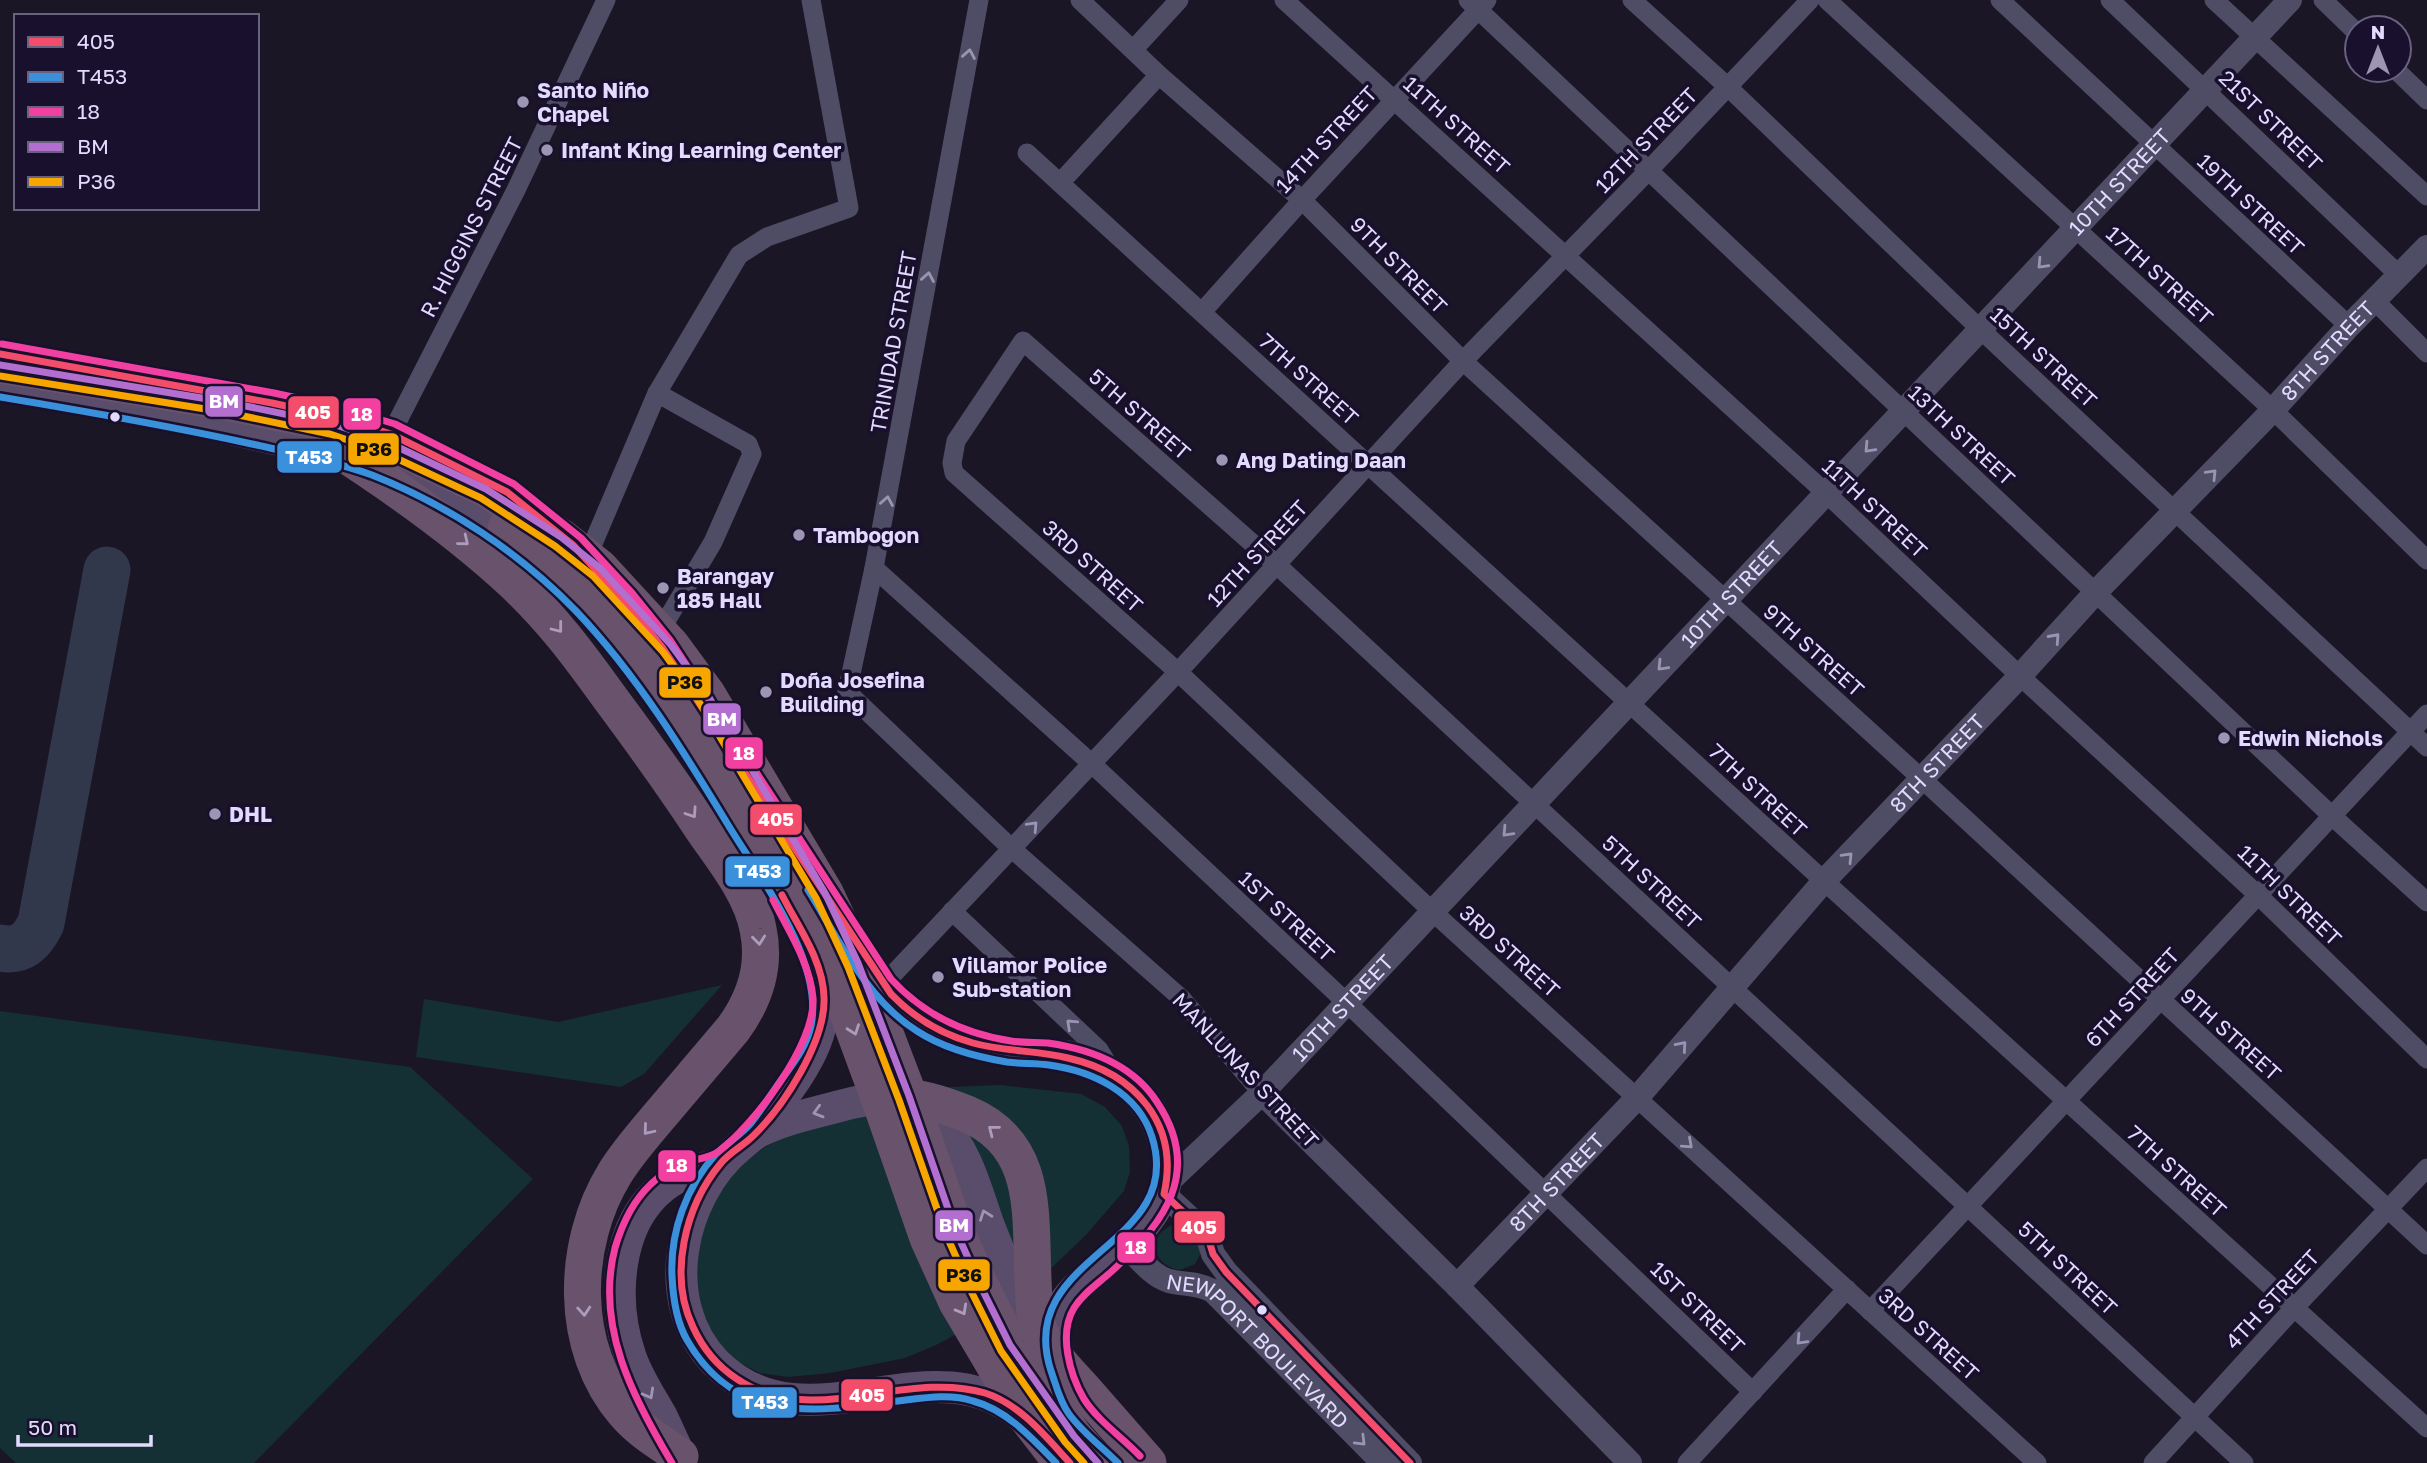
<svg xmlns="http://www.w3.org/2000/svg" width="2427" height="1463" font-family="'Golos Text',sans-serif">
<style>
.green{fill:#143034}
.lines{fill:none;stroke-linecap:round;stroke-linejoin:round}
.taxiway{stroke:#32384b;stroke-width:47}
.minor{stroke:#4f4c66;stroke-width:19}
.tertiary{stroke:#4f4c66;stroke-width:24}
.primary{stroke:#5a4c6b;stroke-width:32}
.motorway{stroke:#69526c;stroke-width:37}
.bus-1-casing{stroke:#18102c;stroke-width:12}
.bus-2-casing{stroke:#18102c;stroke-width:12}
.bus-3-casing{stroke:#18102c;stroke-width:12}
.bus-4-casing{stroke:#18102c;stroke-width:12}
.bus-5-casing{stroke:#18102c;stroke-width:12}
.bus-1{stroke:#f44d6c;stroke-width:7}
.bus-2{stroke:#3a90db;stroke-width:7}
.bus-3{stroke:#f240a1;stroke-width:7}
.bus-4{stroke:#b36fd0;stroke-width:7}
.bus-5{stroke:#f7a600;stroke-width:7}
.oneway{stroke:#9894b2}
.oneway2{stroke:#ac9dbd}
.oneway3{stroke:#9e94b5}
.poi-dot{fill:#9c96b3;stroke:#18102c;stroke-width:2.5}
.bus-dot{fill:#e2dbff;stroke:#18102c;stroke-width:2.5}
.labels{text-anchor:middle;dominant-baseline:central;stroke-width:7;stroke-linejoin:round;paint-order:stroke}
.poi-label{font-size:21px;font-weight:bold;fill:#e2dbff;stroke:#18102c;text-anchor:start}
.street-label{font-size:21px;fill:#e2dbff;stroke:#18102c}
.line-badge{stroke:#18102c;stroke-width:2.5}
.badge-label{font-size:19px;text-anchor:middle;font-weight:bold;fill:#fff}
.pale-badge-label{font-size:19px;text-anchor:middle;font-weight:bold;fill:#111}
</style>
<rect width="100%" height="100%" fill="#1b1626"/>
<g class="green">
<polygon points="722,985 644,1074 621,1087 416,1057 424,999 558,1022"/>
<polygon points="0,1011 410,1067 533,1179 254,1463 16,1463 0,1448"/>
<polygon points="1000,1085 1081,1094 1105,1107 1122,1126 1129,1146 1130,1172 1124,1191 1085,1236 1045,1274 968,1328 936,1345 905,1358 830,1373 788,1377 760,1373 728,1357 695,1306 692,1246 702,1215 743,1161 777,1140 927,1088"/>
<path d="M1175 1224 1190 1226 1202 1251 1195 1264 1180 1270C1151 1266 1146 1233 1175 1224Z"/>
</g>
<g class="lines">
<path class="taxiway" d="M0 948C21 952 32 942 41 923L107 570"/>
<g class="minor">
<polyline points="979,0 874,568 847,692 1011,848 1181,998 1262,1093"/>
<polyline points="1080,0 1159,75 1302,200 1463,361 1922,779 2427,1245"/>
<polyline points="1284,0 1827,494 2020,676 2259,896 2427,1059"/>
<polyline points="1468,0 2332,816 2427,902"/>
<polyline points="1632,0 1728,87 1980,329 2427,747"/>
<polyline points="1827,0 2273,410 2427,560"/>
<polyline points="2000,0 2349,326"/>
<polyline points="2110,0 2399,275"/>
<polyline points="2214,0 2427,196"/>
<polyline points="2323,0 2357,33"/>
<polyline points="1133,50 1179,0"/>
<polyline points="2396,70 2427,100"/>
<polyline points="1027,153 1824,881 2427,1428"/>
<polyline points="1060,183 1159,75"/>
<polyline points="2374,300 2427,353"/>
<polyline points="1202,312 1302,200 1487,0"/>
<polyline points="391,434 516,190 606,0"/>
<polyline points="586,560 657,393 739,255 767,237 849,208 811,0"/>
<polyline points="874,568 1091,763 1347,1003 1753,1392"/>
<polyline points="656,638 713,542 752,454 748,444 657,393"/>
<polyline points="952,911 1099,1050 1112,1071"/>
<polyline points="883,985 1178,672 1463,361 1648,171 1810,0"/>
<polyline points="1870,1311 2427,714"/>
<polyline points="1687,1463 1847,1289"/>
<polyline points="2037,1463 1433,912 1178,672 954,473 952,463 956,441 1023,341 1277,565 2244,1463"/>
<polyline points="2153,1463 2294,1308 2427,1168"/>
</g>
<g class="tertiary">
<polyline points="1262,1093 1457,1286 1630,1463"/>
<path id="s1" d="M1167 1183 1262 1093 2290 0"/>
<polyline points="1164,1194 1207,1234 1213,1254 1226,1272 1410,1463"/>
<path id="s2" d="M1126 1245C1138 1257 1152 1276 1169 1281 1185 1285 1195 1282 1213 1291L1383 1463"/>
<path id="s3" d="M1457 1286 1637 1098 1824 881 2020 676 2096 592 2273 410 2349 326 2427 247"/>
</g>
<g class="primary">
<polyline points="0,386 156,412 332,452 352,458"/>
<polyline points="397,475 481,519 523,551"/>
<path d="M866 960C882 984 897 1007 923 1022 947 1037 979 1047 1007 1051 1026 1054 1046 1053 1065 1056 1116 1067 1157 1099 1166 1151 1176 1205 1131 1240 1095 1272 1083 1282 1069 1293 1062 1307 1053 1326 1055 1350 1061 1369"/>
<path d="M755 1134C795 1079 843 1032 815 960"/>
<path d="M1024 1418C931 1335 808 1455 716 1363 657 1303 679 1196 740 1146 745 1142 750 1137 756 1133 780 1120 810 1114 836 1107 877 1096 907 1090 939 1122 967 1150 976 1190 989 1226 997 1247 1007 1268 1012 1290 1017 1309 1018 1329 1028 1346"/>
<path d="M680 1456C674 1443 668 1430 662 1417 651 1397 637 1377 630 1355 612 1302 615 1225 663 1187 680 1173 701 1169 722 1163"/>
</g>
<g class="motorway">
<polyline points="0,365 226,402 333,424 387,442 486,489 561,537 600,568 671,645 707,694 825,893 858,963 909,1096 955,1229 982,1289 1010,1345 1074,1436 1098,1463"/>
<path d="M329 444C393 485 456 529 512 581 551 617 579 655 610 698 642 741 673 784 702 828 723 859 751 892 758 929 766 966 755 999 733 1029 709 1057 685 1086 661 1114 645 1133 628 1152 615 1173 571 1244 569 1349 625 1413 640 1431 661 1443 680 1456"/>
<polyline points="506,528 543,555 582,590 647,668 764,846 803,911 833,973 882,1106 928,1238 957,1302 1021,1410 1062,1463"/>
<path d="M890 1096C917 1096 942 1104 967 1114 1039 1144 1030 1213 1033 1279 1034 1297 1033 1315 1040 1332 1050 1355 1068 1372 1085 1391 1106 1415 1127 1439 1148 1463"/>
</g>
<defs>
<g id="bus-1">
<path d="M0 354 272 403 337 417 391 434 507 492 573 545 624 600 662 647 891 994C914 1018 941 1034 973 1043 1005 1052 1036 1050 1068 1058 1134 1073 1180 1123 1164 1194L1207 1234 1213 1254 1226 1272 1410 1463"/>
<path d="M782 895C798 927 823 960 824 997 826 1041 784 1106 753 1136 743 1146 730 1152 721 1163 685 1206 668 1275 693 1327 703 1349 717 1366 737 1379 812 1430 903 1369 985 1393 1020 1404 1046 1437 1070 1463"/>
</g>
<g id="bus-2">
<path d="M0 397C84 411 169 426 252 444 292 453 333 461 372 475 448 505 519 552 576 611 637 675 684 752 730 828 762 880 824 963 811 1026 807 1045 795 1061 784 1076 773 1091 763 1108 751 1123 741 1135 727 1143 716 1154 686 1187 670 1232 672 1276 673 1298 676 1321 687 1340 736 1425 815 1412 898 1401 923 1398 949 1393 973 1401 1007 1410 1032 1438 1056 1463"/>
<path d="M808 890C838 938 867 1000 917 1031 943 1048 977 1057 1007 1062 1021 1064 1035 1063 1049 1065 1092 1071 1138 1092 1152 1137 1187 1248 1013 1254 1051 1371 1056 1385 1060 1402 1069 1414 1083 1433 1102 1447 1118 1463"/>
</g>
<g id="bus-3">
<path d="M2 344 274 393 339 407 395 424 514 484 581 538 632 593 670 640 891 979C923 1014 965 1034 1011 1041 1023 1043 1036 1042 1048 1043 1090 1049 1133 1065 1157 1102 1203 1171 1165 1223 1112 1271 1099 1283 1083 1293 1074 1308 1058 1334 1070 1375 1084 1399 1098 1421 1122 1437 1140 1456"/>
<path d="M672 1463C633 1398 595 1326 615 1248 622 1224 633 1201 651 1184 661 1174 674 1166 687 1162 697 1159 709 1158 718 1152 753 1126 816 1044 813 998 810 963 788 930 773 900"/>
</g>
<polyline id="bus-4" points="0,365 226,402 333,424 387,442 486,489 561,537 600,568 671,645 707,694 825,893 858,963 909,1096 955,1229 982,1289 1010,1345 1074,1436 1098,1463"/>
<polyline id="bus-5" points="0,376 224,412 330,434 383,452 481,498 555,546 593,576 663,652 698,700 816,898 848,967 899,1100 945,1232 972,1293 1001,1351 1065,1442 1084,1463"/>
</defs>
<use href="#bus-1" class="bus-1-casing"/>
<use href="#bus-2" class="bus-2-casing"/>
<use href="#bus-3" class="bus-3-casing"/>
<use href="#bus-4" class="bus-4-casing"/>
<use href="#bus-5" class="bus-5-casing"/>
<use href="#bus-1" class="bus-1"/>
<use href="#bus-2" class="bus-2"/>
<use href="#bus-3" class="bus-3"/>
<use href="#bus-4" class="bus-4"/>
<use href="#bus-5" class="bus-5"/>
</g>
<defs><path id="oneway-chevron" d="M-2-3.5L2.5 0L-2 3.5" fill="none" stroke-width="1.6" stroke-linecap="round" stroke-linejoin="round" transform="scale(1.75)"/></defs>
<g class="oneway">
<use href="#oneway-chevron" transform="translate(969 54) rotate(-80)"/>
<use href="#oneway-chevron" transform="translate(2042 264) rotate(133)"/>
<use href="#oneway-chevron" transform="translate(928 277) rotate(-80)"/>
<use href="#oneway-chevron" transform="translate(1869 448) rotate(133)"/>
<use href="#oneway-chevron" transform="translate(2212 474) rotate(-46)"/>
<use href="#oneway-chevron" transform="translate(887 501) rotate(-80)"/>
<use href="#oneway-chevron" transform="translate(2055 638) rotate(-48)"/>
<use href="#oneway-chevron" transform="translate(1662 666) rotate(134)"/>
<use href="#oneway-chevron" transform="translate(1033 826) rotate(-47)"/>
<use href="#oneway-chevron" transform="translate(1507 832) rotate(133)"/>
<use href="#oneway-chevron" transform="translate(1848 857) rotate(-46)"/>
<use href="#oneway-chevron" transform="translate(1071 1024) rotate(-137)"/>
<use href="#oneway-chevron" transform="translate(1682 1046) rotate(-49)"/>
<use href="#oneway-chevron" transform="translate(1688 1144) rotate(42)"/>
<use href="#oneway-chevron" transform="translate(1801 1340) rotate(133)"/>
<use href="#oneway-chevron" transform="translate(1361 1441) rotate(45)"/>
</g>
<g class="oneway2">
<use href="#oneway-chevron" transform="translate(464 541) rotate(39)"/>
<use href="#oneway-chevron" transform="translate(558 628) rotate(52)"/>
<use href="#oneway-chevron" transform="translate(692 813) rotate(56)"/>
<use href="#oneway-chevron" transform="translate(759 940) rotate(84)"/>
<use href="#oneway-chevron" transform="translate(854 1030) rotate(70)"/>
<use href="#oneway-chevron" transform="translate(648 1130) rotate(130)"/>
<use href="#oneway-chevron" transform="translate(993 1130) rotate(-142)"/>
<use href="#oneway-chevron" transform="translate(962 1310) rotate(61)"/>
<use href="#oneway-chevron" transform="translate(584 1311) rotate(86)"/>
</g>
<g class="oneway3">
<use href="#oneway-chevron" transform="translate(818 1112) rotate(164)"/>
<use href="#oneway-chevron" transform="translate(985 1215) rotate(-110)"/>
<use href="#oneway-chevron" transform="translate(649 1394) rotate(61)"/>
</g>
<g class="poi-dot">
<circle cx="523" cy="102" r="7"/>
<circle cx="547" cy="150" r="7"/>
<circle cx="1222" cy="460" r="7"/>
<circle cx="799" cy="535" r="7"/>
<circle cx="663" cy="588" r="7"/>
<circle cx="766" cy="692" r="7"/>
<circle cx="2224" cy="738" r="7"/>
<circle cx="215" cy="814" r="7"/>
<circle cx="938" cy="977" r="7"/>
</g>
<g class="bus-dot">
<circle cx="115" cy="417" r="6"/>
<circle cx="1262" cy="1310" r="6"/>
</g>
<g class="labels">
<g class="poi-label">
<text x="537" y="90">Santo Niño<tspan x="537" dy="24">Chapel</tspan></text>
<text x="561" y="150">Infant King Learning Center</text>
<text x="1236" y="460">Ang Dating Daan</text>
<text x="813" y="535">Tambogon</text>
<text x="677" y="576">Barangay<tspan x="677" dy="24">185 Hall</tspan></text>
<text x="780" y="680">Doña Josefina<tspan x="780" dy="24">Building</tspan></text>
<text x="2238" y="738">Edwin Nichols</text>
<text x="229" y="814">DHL</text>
<text x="952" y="965">Villamor Police<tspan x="952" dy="24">Sub-station</tspan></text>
</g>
<g class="street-label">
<text transform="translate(2271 120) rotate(44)">21ST STREET</text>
<text transform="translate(1457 125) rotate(42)">11TH STREET</text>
<text transform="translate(1326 139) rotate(-47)">14TH STREET</text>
<text transform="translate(1646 140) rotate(-46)">12TH STREET</text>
<text stroke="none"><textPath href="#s1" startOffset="1382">10TH STREET</textPath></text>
<text transform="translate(2251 204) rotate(43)">19TH STREET</text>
<text transform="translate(471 227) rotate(-63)">R. HIGGINS STREET</text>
<text transform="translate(1399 265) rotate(45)">9TH STREET</text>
<text transform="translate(2160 275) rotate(42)">17TH STREET</text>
<text transform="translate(893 342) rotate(-80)">TRINIDAD STREET</text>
<text stroke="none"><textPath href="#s3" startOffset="1278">8TH STREET</textPath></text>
<text transform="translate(2044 357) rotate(43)">15TH STREET</text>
<text transform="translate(1309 379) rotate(42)">7TH STREET</text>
<text transform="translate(1140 414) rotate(41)">5TH STREET</text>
<text transform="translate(1962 435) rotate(43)">13TH STREET</text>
<text transform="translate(1875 508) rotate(43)">11TH STREET</text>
<text transform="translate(1257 553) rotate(-47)">12TH STREET</text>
<text transform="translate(1093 566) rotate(42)">3RD STREET</text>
<text stroke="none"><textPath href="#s1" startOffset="816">10TH STREET</textPath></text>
<text transform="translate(1814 650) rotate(42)">9TH STREET</text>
<text stroke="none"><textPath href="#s3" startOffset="710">8TH STREET</textPath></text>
<text transform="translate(1758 790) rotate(43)">7TH STREET</text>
<text transform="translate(1652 882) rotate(43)">5TH STREET</text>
<text transform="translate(2290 895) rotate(44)">11TH STREET</text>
<text transform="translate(1287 916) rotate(43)">1ST STREET</text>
<text transform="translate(1510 951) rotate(42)">3RD STREET</text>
<text transform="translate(2132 997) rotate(-47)">6TH STREET</text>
<text stroke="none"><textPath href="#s1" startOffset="248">10TH STREET</textPath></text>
<text transform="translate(2231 1034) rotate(42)">9TH STREET</text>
<text transform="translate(1246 1070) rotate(47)">MANLUNAS STREET</text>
<text transform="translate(2177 1171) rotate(42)">7TH STREET</text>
<text stroke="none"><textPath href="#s3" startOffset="144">8TH STREET</textPath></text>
<text transform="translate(2068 1268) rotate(43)">5TH STREET</text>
<text transform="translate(2272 1299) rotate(-47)">4TH STREET</text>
<text transform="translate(1698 1307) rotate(44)">1ST STREET</text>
<text transform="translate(1929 1334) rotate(42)">3RD STREET</text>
<text stroke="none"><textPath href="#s2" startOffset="172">NEWPORT BOULEVARD</textPath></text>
</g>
</g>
<g class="line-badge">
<rect x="204" y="385" width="40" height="33" rx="7" fill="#b36fd0"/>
<rect x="287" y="395" width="53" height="34" rx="7" fill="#f44d6c"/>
<rect x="342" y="397" width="40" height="34" rx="7" fill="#f240a1"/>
<rect x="347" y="432" width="53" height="34" rx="7" fill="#f7a600"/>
<rect x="276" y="440" width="67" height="34" rx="7" fill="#3a90db"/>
<rect x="658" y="666" width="54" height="33" rx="7" fill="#f7a600"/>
<rect x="702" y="702" width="40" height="34" rx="7" fill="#b36fd0"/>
<rect x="724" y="736" width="40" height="34" rx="7" fill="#f240a1"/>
<rect x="749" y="803" width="54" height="33" rx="7" fill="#f44d6c"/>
<rect x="724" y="855" width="67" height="33" rx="7" fill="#3a90db"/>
<rect x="657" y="1149" width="40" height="34" rx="7" fill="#f240a1"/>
<rect x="934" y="1209" width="40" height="33" rx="7" fill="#b36fd0"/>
<rect x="1173" y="1210" width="53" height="34" rx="7" fill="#f44d6c"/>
<rect x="1116" y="1231" width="40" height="33" rx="7" fill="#f240a1"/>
<rect x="937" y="1258" width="54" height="34" rx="7" fill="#f7a600"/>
<rect x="840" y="1378" width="54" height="34" rx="7" fill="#f44d6c"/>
<rect x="731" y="1386" width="67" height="33" rx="7" fill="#3a90db"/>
</g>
<g class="badge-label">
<text x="224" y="408">BM</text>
<text x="313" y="419">405</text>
<text x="362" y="421">18</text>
<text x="309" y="464">T453</text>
<text x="722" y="726">BM</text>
<text x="744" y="760">18</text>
<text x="776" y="826">405</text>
<text x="758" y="878">T453</text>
<text x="677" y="1172">18</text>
<text x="954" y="1232">BM</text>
<text x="1199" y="1234">405</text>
<text x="1136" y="1254">18</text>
<text x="867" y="1402">405</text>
<text x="765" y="1409">T453</text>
</g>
<g class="pale-badge-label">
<text x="374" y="456">P36</text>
<text x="685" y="689">P36</text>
<text x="964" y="1282">P36</text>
</g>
<rect x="14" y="14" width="245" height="196" fill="#18102c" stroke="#696180" stroke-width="2"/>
<rect x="28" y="37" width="35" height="10" fill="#f44d6c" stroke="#696180" stroke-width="2"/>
<text x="77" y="49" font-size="21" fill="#e2dbff">405</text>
<rect x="28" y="72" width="35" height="10" fill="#3a90db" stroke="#696180" stroke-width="2"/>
<text x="77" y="84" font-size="21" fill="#e2dbff">T453</text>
<rect x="28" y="107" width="35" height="10" fill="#f240a1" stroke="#696180" stroke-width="2"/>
<text x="77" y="119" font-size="21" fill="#e2dbff">18</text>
<rect x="28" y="142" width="35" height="10" fill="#b36fd0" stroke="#696180" stroke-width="2"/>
<text x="77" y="154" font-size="21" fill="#e2dbff">BM</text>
<rect x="28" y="177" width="35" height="10" fill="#f7a600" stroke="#696180" stroke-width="2"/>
<text x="77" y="189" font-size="21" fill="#e2dbff">P36</text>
<g transform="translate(2378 49)"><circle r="33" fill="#18102c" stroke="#696180" stroke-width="2"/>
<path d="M0-5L12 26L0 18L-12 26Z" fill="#9c96b3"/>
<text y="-10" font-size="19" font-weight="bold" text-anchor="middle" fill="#e2dbff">N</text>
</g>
<path d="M18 1435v10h133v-10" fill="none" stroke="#e2dbff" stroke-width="3.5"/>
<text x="28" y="1435" font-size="21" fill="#e2dbff" stroke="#18102c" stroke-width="5" paint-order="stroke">50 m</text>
</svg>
